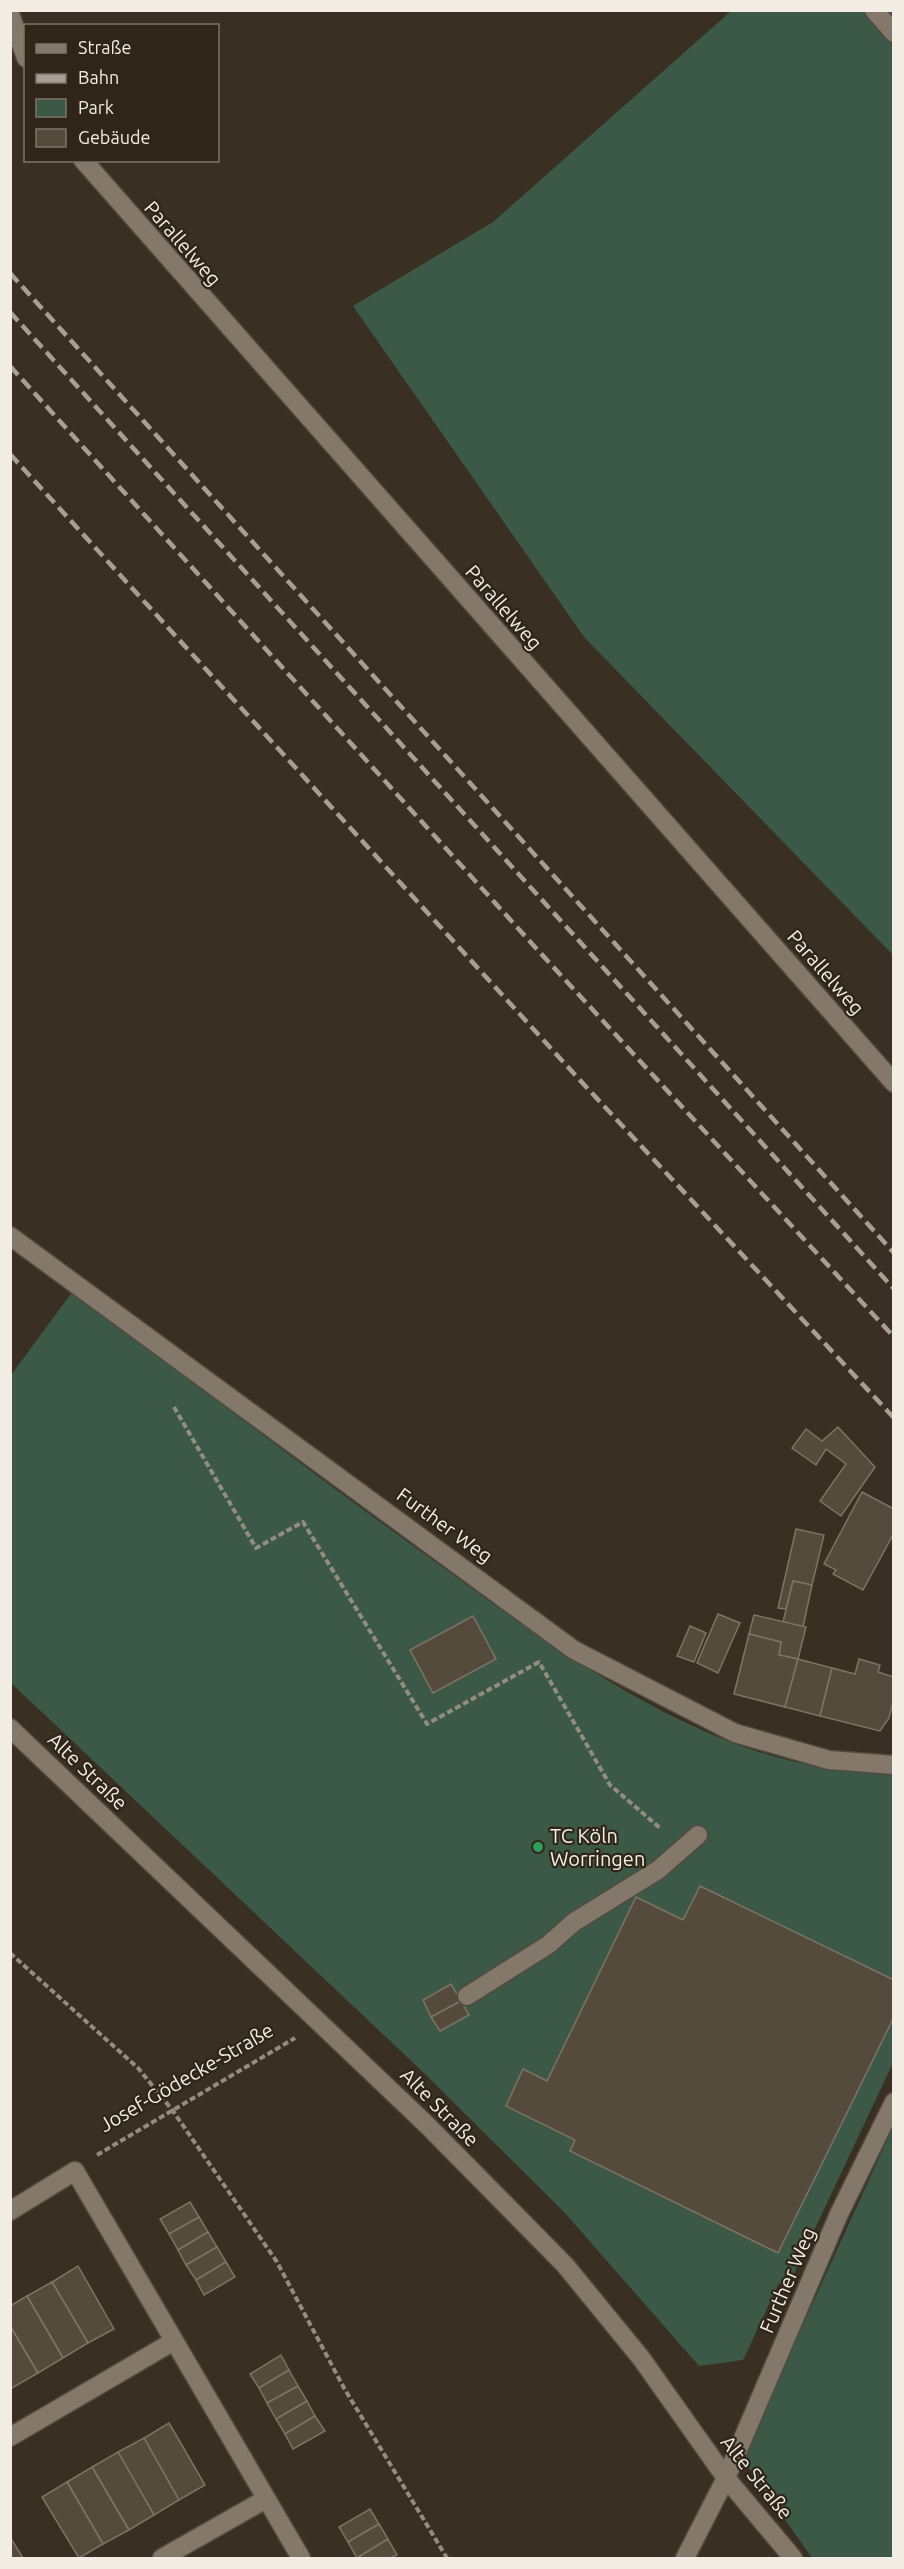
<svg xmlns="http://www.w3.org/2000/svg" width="904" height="2569" font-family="Ubuntu,sans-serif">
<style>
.green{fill:#3c5948}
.building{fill:#554b3d;stroke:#7e7364;stroke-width:1.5}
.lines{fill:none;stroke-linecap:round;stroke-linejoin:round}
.lane-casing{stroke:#534a3f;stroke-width:21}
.street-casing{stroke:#534a3f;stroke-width:21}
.path{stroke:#948b81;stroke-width:4;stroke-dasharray:6 3;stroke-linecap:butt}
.lane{stroke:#837869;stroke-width:18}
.street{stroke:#837869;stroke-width:18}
.rail{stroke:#a79f95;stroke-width:4.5;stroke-dasharray:12 6;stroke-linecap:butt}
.leisure-dot{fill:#2e9e5b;stroke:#2f2619;stroke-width:2}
.labels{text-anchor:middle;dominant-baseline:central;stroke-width:4.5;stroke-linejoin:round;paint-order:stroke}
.street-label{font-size:20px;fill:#f3ece4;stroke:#2f2619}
.poi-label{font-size:20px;fill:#f3ece4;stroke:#2f2619;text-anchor:start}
</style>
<rect width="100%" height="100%" fill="#392f22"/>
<g class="green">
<polygon points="731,11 893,11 893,955 584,637 353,306 493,222"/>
<path d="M73 1291C188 1378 302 1466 419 1550 554 1647 718 1778 893 1772V2063L787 2288 779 2283 743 2360 699 2366 564 2212 423 2072 11 1683V1375Z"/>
<polygon points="893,2127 893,2558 812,2558 742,2458"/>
</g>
<g class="building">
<polygon points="838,1427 875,1467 841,1516 820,1501 846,1464 826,1449 816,1465 792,1448 806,1429 822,1441"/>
<polygon points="862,1492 894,1509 894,1533 863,1590 833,1574 836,1570 824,1564"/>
<polygon points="796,1529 824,1535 812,1585 793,1581 786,1609 778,1608"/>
<polygon points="793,1581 812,1585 803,1627 783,1622"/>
<polygon points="718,1614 740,1623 718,1673 697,1663"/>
<polygon points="754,1615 806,1627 798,1659 779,1655 781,1642 749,1634"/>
<polygon points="473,1616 496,1659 433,1693 410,1650"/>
<polygon points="690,1626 706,1633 694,1662 677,1656"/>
<polygon points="749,1634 781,1642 779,1655 798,1659 785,1707 734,1694"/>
<polygon points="798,1659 832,1668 820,1716 785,1707"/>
<polygon points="859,1659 880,1665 878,1672 894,1677 894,1699 889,1718 880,1731 820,1716 832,1668 855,1674"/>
<polygon points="700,1886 894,1980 894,2017 778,2253 570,2151 575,2140 506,2106 523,2069 547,2081 636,1897 683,1920"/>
<polygon points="451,1984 461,2001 431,2017 423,2000"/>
<polygon points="461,2001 469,2015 440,2031 431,2017"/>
<polygon points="190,2202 199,2217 169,2234 160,2219"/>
<polygon points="199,2217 208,2232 178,2250 169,2234"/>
<polygon points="208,2232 217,2247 186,2265 178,2250"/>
<polygon points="217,2247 226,2262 196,2280 186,2265"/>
<polygon points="226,2262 235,2277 204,2295 196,2280"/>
<polygon points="78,2266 114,2329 88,2343 52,2282"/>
<polygon points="52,2282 88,2343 63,2358 27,2296"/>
<polygon points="27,2296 63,2358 38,2373 10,2326 10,2306"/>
<polygon points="10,2326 38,2373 12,2388 10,2385"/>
<polygon points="281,2355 289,2370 259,2388 250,2374"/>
<polygon points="289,2370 298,2386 267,2403 259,2388"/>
<polygon points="298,2386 307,2401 276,2419 267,2403"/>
<polygon points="307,2401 315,2416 285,2434 276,2419"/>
<polygon points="315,2416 325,2431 293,2449 285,2434"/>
<polygon points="169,2423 205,2485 179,2500 144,2438"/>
<polygon points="144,2438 179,2500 154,2515 118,2452"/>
<polygon points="118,2452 154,2515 129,2530 92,2467"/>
<polygon points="92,2467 129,2530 103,2544 67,2482"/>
<polygon points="67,2482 103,2544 79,2558 42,2497"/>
<polygon points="370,2509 379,2524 348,2542 339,2527"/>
<polygon points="379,2524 388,2539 357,2558 348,2542"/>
<polygon points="10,2537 23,2558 10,2558"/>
<polygon points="388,2539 397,2555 390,2558 357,2558"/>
</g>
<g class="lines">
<defs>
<polyline id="lane" points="467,1996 548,1945 574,1922 658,1870 698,1835"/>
<g id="street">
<polyline points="874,10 894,33"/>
<polyline points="10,14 26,58"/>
<polyline points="83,160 894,1083"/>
<polyline points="10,1236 574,1650 735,1733 829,1760 894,1765"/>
<polyline points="10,1728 427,2125 565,2265 641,2358 726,2478 793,2558"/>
<polyline points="10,2211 75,2171 301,2558"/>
<polyline points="10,2437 174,2341"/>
<polyline points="162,2558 266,2499"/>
<polyline points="685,2558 726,2478 839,2214 894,2102"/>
</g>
</defs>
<use href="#lane" class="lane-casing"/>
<use href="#street" class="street-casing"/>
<g class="path">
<polyline points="174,1407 256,1548 303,1522 427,1724 539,1662 610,1785 660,1828"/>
<polyline points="10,1953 138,2068 173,2111 277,2262 344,2388 447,2558"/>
<polyline points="97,2155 295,2038"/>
</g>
<use href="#lane" class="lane"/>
<use href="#street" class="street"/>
<g class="rail">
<polyline points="10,273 894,1253"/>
<polyline points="10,312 894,1289"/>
<polyline points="10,366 534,946 894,1337"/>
<polyline points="10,454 577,1077 894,1418"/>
</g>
</g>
<circle class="leisure-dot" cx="538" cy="1847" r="6"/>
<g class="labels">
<g class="street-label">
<text transform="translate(183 243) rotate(49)">Parallelweg</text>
<text transform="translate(504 607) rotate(49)">Parallelweg</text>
<text transform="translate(826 972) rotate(49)">Parallelweg</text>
<text transform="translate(445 1525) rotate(36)">Further Weg</text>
<text transform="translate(88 1771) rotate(44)">Alte Straße</text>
<text transform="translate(186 2077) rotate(-30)">Josef-Gödecke-Straße</text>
<text transform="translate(440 2107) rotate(45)">Alte Straße</text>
<text transform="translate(787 2280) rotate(-67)">Further Weg</text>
<text transform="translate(757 2477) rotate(51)">Alte Straße</text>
</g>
<g class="poi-label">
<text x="550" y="1835">TC Köln<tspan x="550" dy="23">Worringen</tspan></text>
</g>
</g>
<rect width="904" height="2569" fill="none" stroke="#f3ece4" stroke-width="24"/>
<rect x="24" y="24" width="195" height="138" fill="#2f2619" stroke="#7d756a" stroke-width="1.5"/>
<rect x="36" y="44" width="30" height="9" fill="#837869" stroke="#7d756a" stroke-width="1.5"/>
<text x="78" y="54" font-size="18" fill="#f3ece4">Straße</text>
<rect x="36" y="74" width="30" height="9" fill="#a79f95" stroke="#7d756a" stroke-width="1.5"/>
<text x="78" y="84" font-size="18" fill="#f3ece4">Bahn</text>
<rect x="36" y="99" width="30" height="18" fill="#3c5948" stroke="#7d756a" stroke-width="1.5"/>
<text x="78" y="114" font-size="18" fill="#f3ece4">Park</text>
<rect x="36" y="129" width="30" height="18" fill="#554b3d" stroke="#7d756a" stroke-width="1.5"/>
<text x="78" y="144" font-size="18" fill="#f3ece4">Gebäude</text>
</svg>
